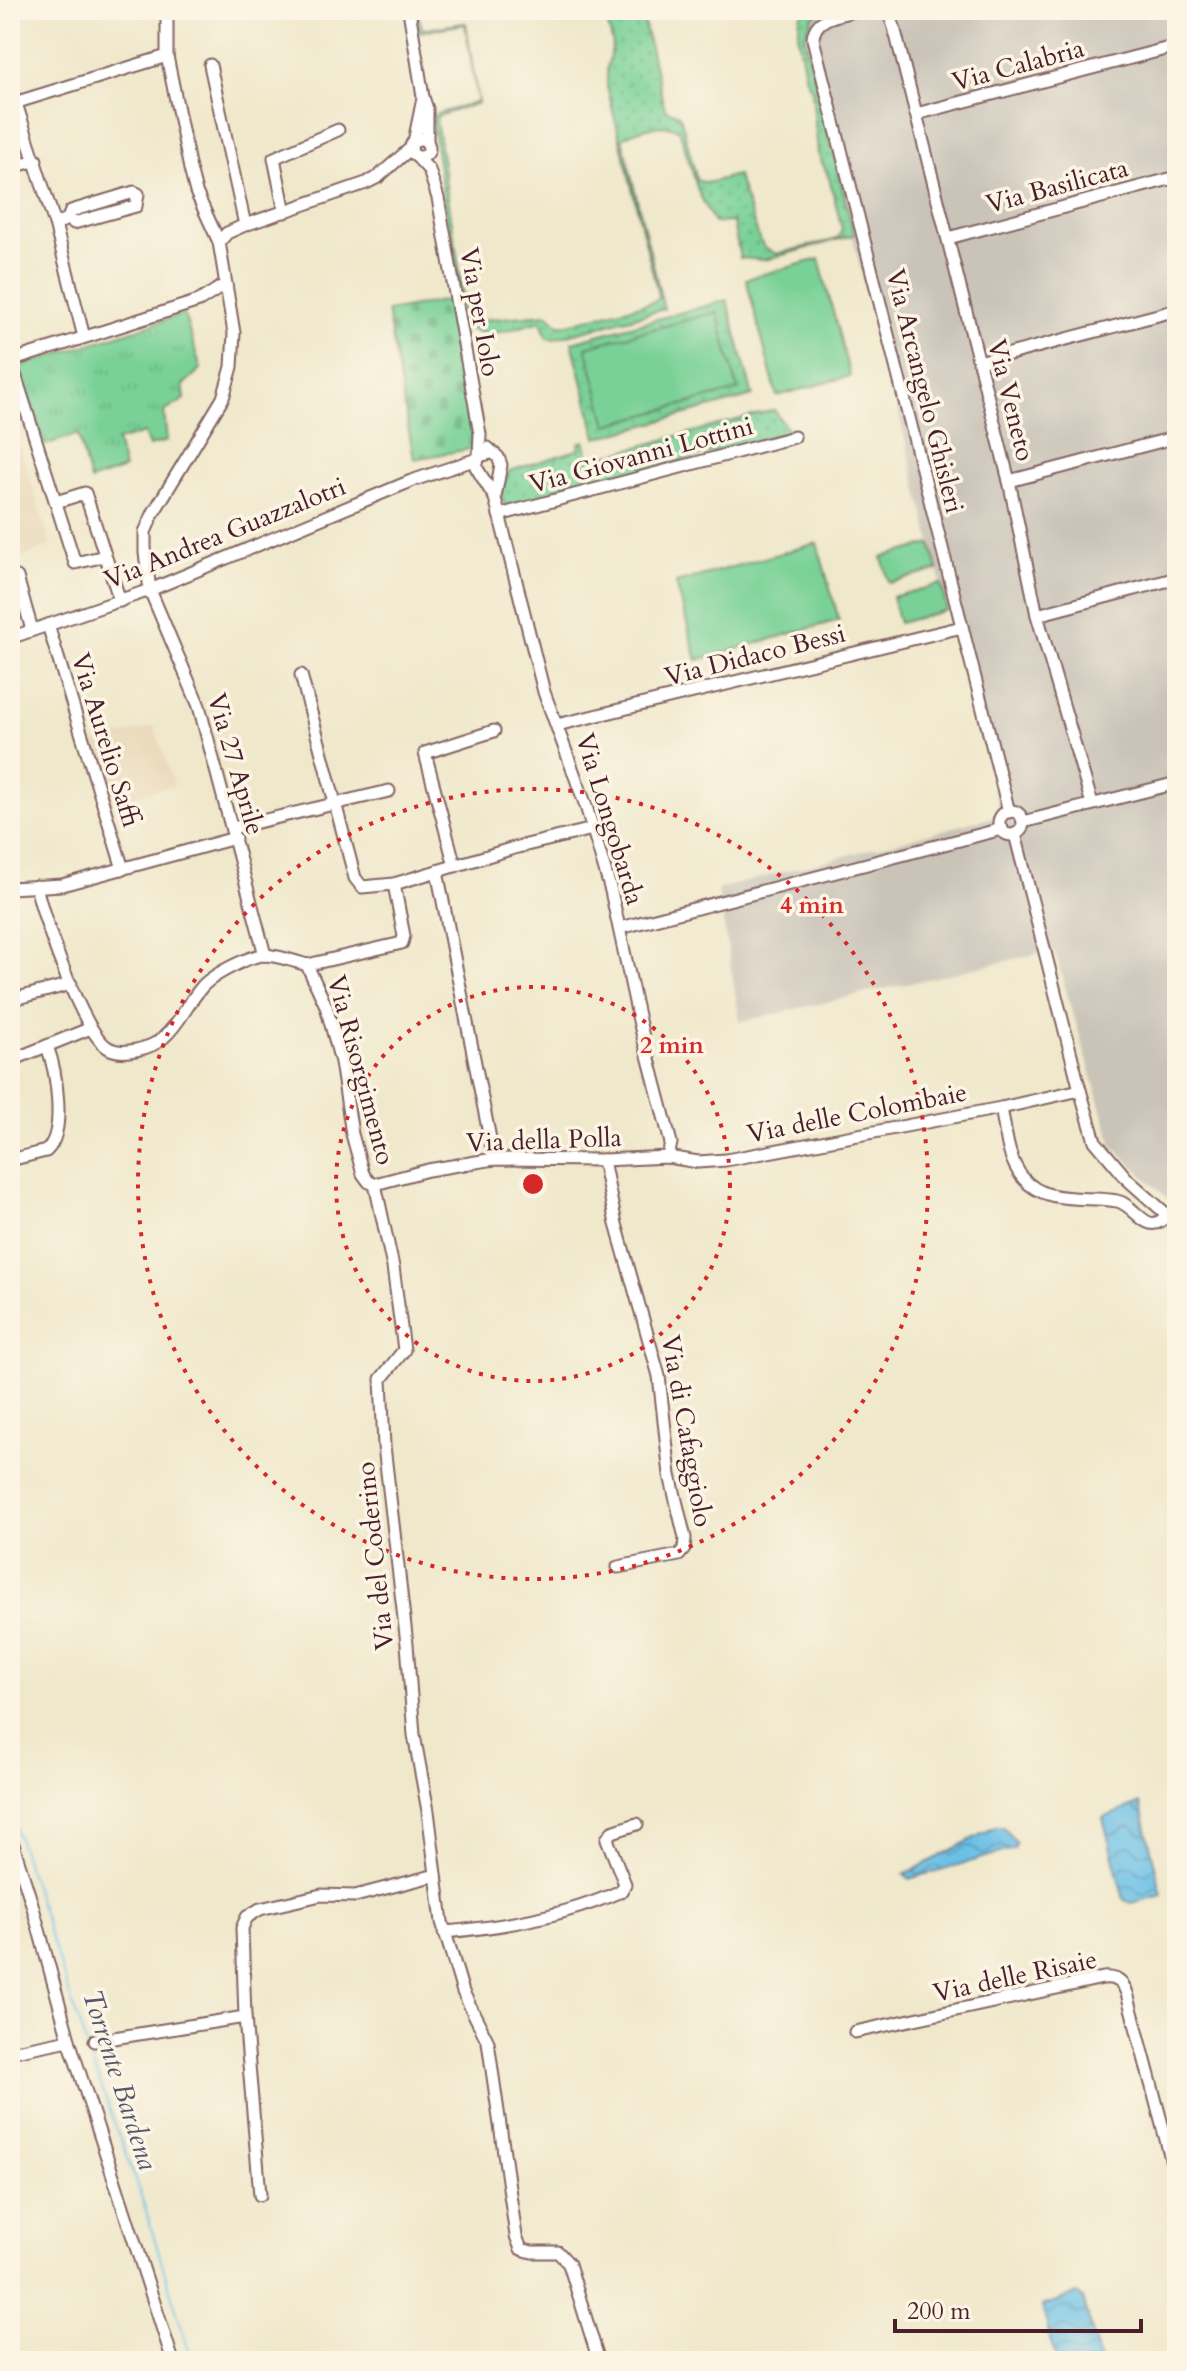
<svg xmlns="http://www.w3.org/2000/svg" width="1187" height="2371" font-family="Cardo,serif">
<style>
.built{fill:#e9d9ba}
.industrial{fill:#c9c3b8}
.grass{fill:url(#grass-dots);stroke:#627861;stroke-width:2}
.cemetery{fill:url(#cemetery-stones);stroke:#627861;stroke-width:2}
.park{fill:url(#park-tufts);stroke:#627861;stroke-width:2}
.garden{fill:#79d197;stroke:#627861;stroke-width:2}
.water{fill:url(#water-waves);stroke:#5a7088;stroke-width:2}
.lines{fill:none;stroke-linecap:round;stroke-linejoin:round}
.stream{stroke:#69c0e6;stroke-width:2}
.minor-casing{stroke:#846563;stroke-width:15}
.minor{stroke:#fff;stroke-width:11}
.ring{fill:none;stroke:#d62828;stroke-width:4;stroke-dasharray:4 8}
.labels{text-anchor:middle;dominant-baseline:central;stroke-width:7;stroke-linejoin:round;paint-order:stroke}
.street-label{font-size:26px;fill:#4a1f2b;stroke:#fcf5e5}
.water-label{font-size:28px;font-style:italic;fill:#55576c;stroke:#fcf5e5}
.centre{fill:#d62828;stroke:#fcf5e5;stroke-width:4}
.ring-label{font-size:24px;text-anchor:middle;font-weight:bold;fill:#d62828;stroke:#fcf5e5;stroke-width:7;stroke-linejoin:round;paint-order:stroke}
</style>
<defs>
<pattern id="grass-dots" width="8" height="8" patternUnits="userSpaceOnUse" patternTransform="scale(2)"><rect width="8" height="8" fill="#79d197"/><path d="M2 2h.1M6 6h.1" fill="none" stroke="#6ab382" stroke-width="1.8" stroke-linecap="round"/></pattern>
<pattern id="cemetery-stones" width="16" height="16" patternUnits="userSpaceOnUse" patternTransform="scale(2)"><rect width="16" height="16" fill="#79d197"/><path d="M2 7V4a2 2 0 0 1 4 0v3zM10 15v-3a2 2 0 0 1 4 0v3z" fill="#6ab382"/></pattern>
<pattern id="park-tufts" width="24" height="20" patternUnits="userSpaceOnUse" patternTransform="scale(2)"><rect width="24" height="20" fill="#79d197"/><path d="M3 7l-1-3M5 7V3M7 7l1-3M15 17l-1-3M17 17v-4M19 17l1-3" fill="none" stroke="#6ab382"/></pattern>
<pattern id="water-waves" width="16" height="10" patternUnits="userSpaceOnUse" patternTransform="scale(2)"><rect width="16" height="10" fill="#69c0e6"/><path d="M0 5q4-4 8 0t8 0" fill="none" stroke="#589bbb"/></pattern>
</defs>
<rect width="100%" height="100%" fill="#fcf5e5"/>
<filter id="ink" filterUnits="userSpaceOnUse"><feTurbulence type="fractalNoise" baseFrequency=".0125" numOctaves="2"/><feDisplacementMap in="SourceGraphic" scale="16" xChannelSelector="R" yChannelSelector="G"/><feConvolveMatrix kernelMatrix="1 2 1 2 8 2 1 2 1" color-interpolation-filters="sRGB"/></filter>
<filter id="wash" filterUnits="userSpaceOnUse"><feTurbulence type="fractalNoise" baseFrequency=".006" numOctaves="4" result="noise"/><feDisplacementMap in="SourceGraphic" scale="32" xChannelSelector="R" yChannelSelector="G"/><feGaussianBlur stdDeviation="1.8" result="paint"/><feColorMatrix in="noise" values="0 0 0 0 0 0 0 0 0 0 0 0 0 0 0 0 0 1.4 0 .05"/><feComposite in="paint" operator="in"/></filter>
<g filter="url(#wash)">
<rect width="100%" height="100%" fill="#efe8cb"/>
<g class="built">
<polygon points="10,415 51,546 10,562"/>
<polygon points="154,726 174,785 110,802 91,744"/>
</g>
<polygon class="industrial" points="824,10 1177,10 1177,1208 1113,1146 1054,950 740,1022 718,889 1000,815 897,407 881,345 878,342 805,39 812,18"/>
<g class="grass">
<path d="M416 10 423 29 466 23 478 103 439 116 436 119 467 321 548 314 560 326 652 302 659 298 607 87V67L613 45 604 10H641L663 102 666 110 678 114 681 119 697 180 707 183 737 175 760 241 765 248 776 254 834 240 839 237 842 229 829 177 818 154 812 90 806 79 798 38 800 17 804 11 824 10 812 18 804 37 854 235 765 260 740 258 733 222 714 223 698 191 679 129C661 122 638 129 622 138L664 309 553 339 547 338 541 321C517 327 484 343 464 325L431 118 436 114 478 102 465 24 419 32Z"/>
<polygon points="727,300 753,396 597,438 572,342"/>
<polygon points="774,410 788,430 796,430 509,507 504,504 500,488 509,471 580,449 579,443 584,441 590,460"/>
</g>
<polygon class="cemetery" points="449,300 476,448 414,459 387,311"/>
<polygon class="park" points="184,314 201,369 183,385 185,399 164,412 167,441 149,446 144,433 117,441 124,469 90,481 78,434 45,445 20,370 21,366"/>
<g class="garden">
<polygon points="819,259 850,376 777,396 746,279"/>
<polygon points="717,312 738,390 607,425 586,347"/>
<polygon points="817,543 839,620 697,660 676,583"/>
<polygon points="931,544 938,570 889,583 882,557"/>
<polygon points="941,584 947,610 899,623 892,597"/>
</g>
<g class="water">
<polygon points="1140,1803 1162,1895 1132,1903 1124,1900 1103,1818"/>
<polygon points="995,1827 1003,1827 1016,1843 1014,1849 909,1879 904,1875"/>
<polygon points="1077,2294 1083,2298 1100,2361 1056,2361 1042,2306"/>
</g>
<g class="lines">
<polyline class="stream" points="10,1812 84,2039 144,2205 192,2361"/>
</g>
</g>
<g filter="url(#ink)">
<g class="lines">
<defs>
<g id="minor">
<polyline points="167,10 167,56 190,169 196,192 219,242 234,333 232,367 223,398 154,512 145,532 145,553 150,590 199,706 265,955"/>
<polyline points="409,10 423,97 427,109 427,143"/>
<path d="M858 10C840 15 814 16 813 39L1009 812"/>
<polyline points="882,10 890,16 894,27 1009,481 1037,615 1092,804"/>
<polyline points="210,65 245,225"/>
<polyline points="10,85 55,224 84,337"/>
<polyline points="11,104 167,56"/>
<polyline points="916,114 1177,46"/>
<circle cx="420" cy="148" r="9"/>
<polyline points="414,142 423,98"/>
<polyline points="417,157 429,170 438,198 480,434 479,456"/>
<polyline points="10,168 36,160"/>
<polyline points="285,212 274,158 338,130"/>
<polyline points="55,224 68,219 74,223 136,206 138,194 134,192 71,211 68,219"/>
<polyline points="948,238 1177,177"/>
<polyline points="219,242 227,233 245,225 366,183 378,177 411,148"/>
<polyline points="10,359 75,563 105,556"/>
<polyline points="10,361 199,301 226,284"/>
<polyline points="979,362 1177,310"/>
<polyline points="488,448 498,457 501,465 495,497"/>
<polyline points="491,453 479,456 476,467 495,498 544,692 586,806 611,891 640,1025 671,1143 668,1157"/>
<polyline points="1009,481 1177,437"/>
<polyline points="56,502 85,493 120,601"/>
<polyline points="499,515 794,437"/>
<polyline points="17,577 32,630"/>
<polyline points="1037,615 1177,578"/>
<polyline points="48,625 123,869"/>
<polyline points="10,638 150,590 411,481 477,459"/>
<polyline points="301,675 355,878 362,887 394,884 514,848 593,829"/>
<polyline points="557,725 962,627"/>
<circle cx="1011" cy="823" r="12"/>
<polyline points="1023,822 1177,783"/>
<polyline points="232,828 389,791"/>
<polyline points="1015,834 1080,1090 1095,1141 1128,1180 1164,1212 1177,1219"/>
<polyline points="455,866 425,753 494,731"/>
<polyline points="437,871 494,1159"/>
<path d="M36 886C44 919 81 1029 107 1047 121 1057 153 1048 164 1037 179 1024 188 1003 201 988 210 976 250 955 265 955 279 956 294 961 307 965"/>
<polyline points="10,888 62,885 235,838"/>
<polyline points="620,928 1002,829"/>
<polyline points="307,965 326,1006 341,1062 352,1134 363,1174 369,1182 375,1184"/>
<polyline points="307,965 402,943 404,936 394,884"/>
<polyline points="10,1000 71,984"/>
<polyline points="12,1060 91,1028"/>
<path d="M1001 1108C1006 1132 1007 1159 1023 1178 1046 1206 1087 1195 1117 1201 1137 1205 1147 1240 1168 1214"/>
<path d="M10 1160 46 1151C67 1133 56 1070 47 1046"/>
<polyline points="603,1160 616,1224 659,1376 670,1475 685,1538 684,1549 679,1555 618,1567"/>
<polyline points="375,1184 393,1267 404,1350 381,1379 384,1446 407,1644 414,1735 428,1811 442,1922 463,1992 488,2042 516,2236 521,2249 532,2252 558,2252 569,2264 599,2361"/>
<polyline points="375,1184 428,1170 494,1159 603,1160 668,1157 698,1162 726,1160 1001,1108 1080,1090"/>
<polyline points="10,1835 32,1904 69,2040 173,2361"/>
<path d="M444 1932C504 1927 566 1916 621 1891L625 1884 607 1839 612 1832 637 1824"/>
<polyline points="245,2017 260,2195"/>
<path d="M855 2032 1103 1978C1116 1977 1122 1981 1127 1993L1177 2181"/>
<polyline points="95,2041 245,2017 242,1928 247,1917 260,1909 321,1895 355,1896 436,1875"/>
<polyline points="10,2052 69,2040"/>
</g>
</defs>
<use href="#minor" class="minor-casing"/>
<use href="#minor" class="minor"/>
</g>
</g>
<g class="ring">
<circle cx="533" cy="1184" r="197"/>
<circle cx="533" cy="1184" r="395"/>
</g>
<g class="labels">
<g class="street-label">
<text transform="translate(1018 65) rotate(-15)">Via Calabria</text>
<text transform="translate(1057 186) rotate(-15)">Via Basilicata</text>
<text transform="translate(480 312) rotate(80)">Via per Iolo</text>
<text transform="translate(925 391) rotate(76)">Via Arcangelo Ghisleri</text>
<text transform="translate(1011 400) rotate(76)">Via Veneto</text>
<text transform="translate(641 455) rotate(-15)">Via Giovanni Lottini</text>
<text transform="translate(225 533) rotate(-22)">Via Andrea Guazzalotri</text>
<text transform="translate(755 655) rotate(-14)">Via Didaco Bessi</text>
<text transform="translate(106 740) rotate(73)">Via Aurelio Saffi</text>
<text transform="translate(236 764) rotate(74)">Via 27 Aprile</text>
<text transform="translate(610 819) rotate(73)">Via Longobarda</text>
<text transform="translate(361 1070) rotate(75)">Via Risorgimento</text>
<text transform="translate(857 1113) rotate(-11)">Via delle Colombaie</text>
<text transform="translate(544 1140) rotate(-2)">Via della Polla</text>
<text transform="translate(687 1431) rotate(80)">Via di Cafaggiolo</text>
<text transform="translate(375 1556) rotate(-96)">Via del Coderino</text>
<text transform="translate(1015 1976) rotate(-12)">Via delle Risaie</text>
</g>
<g class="water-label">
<text transform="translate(120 2080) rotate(72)">Torrente Bardena</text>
</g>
</g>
<circle cx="533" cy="1184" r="12" class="centre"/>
<g class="ring-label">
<text x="812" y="913">4 min</text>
<text x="672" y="1053">2 min</text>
</g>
<rect width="1187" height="2371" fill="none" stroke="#fcf5e5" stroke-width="40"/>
<path d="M895 2319v12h246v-12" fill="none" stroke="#4a1f2b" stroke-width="4"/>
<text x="907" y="2319" font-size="24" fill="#4a1f2b" stroke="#fcf5e5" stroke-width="6" paint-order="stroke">200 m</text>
</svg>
